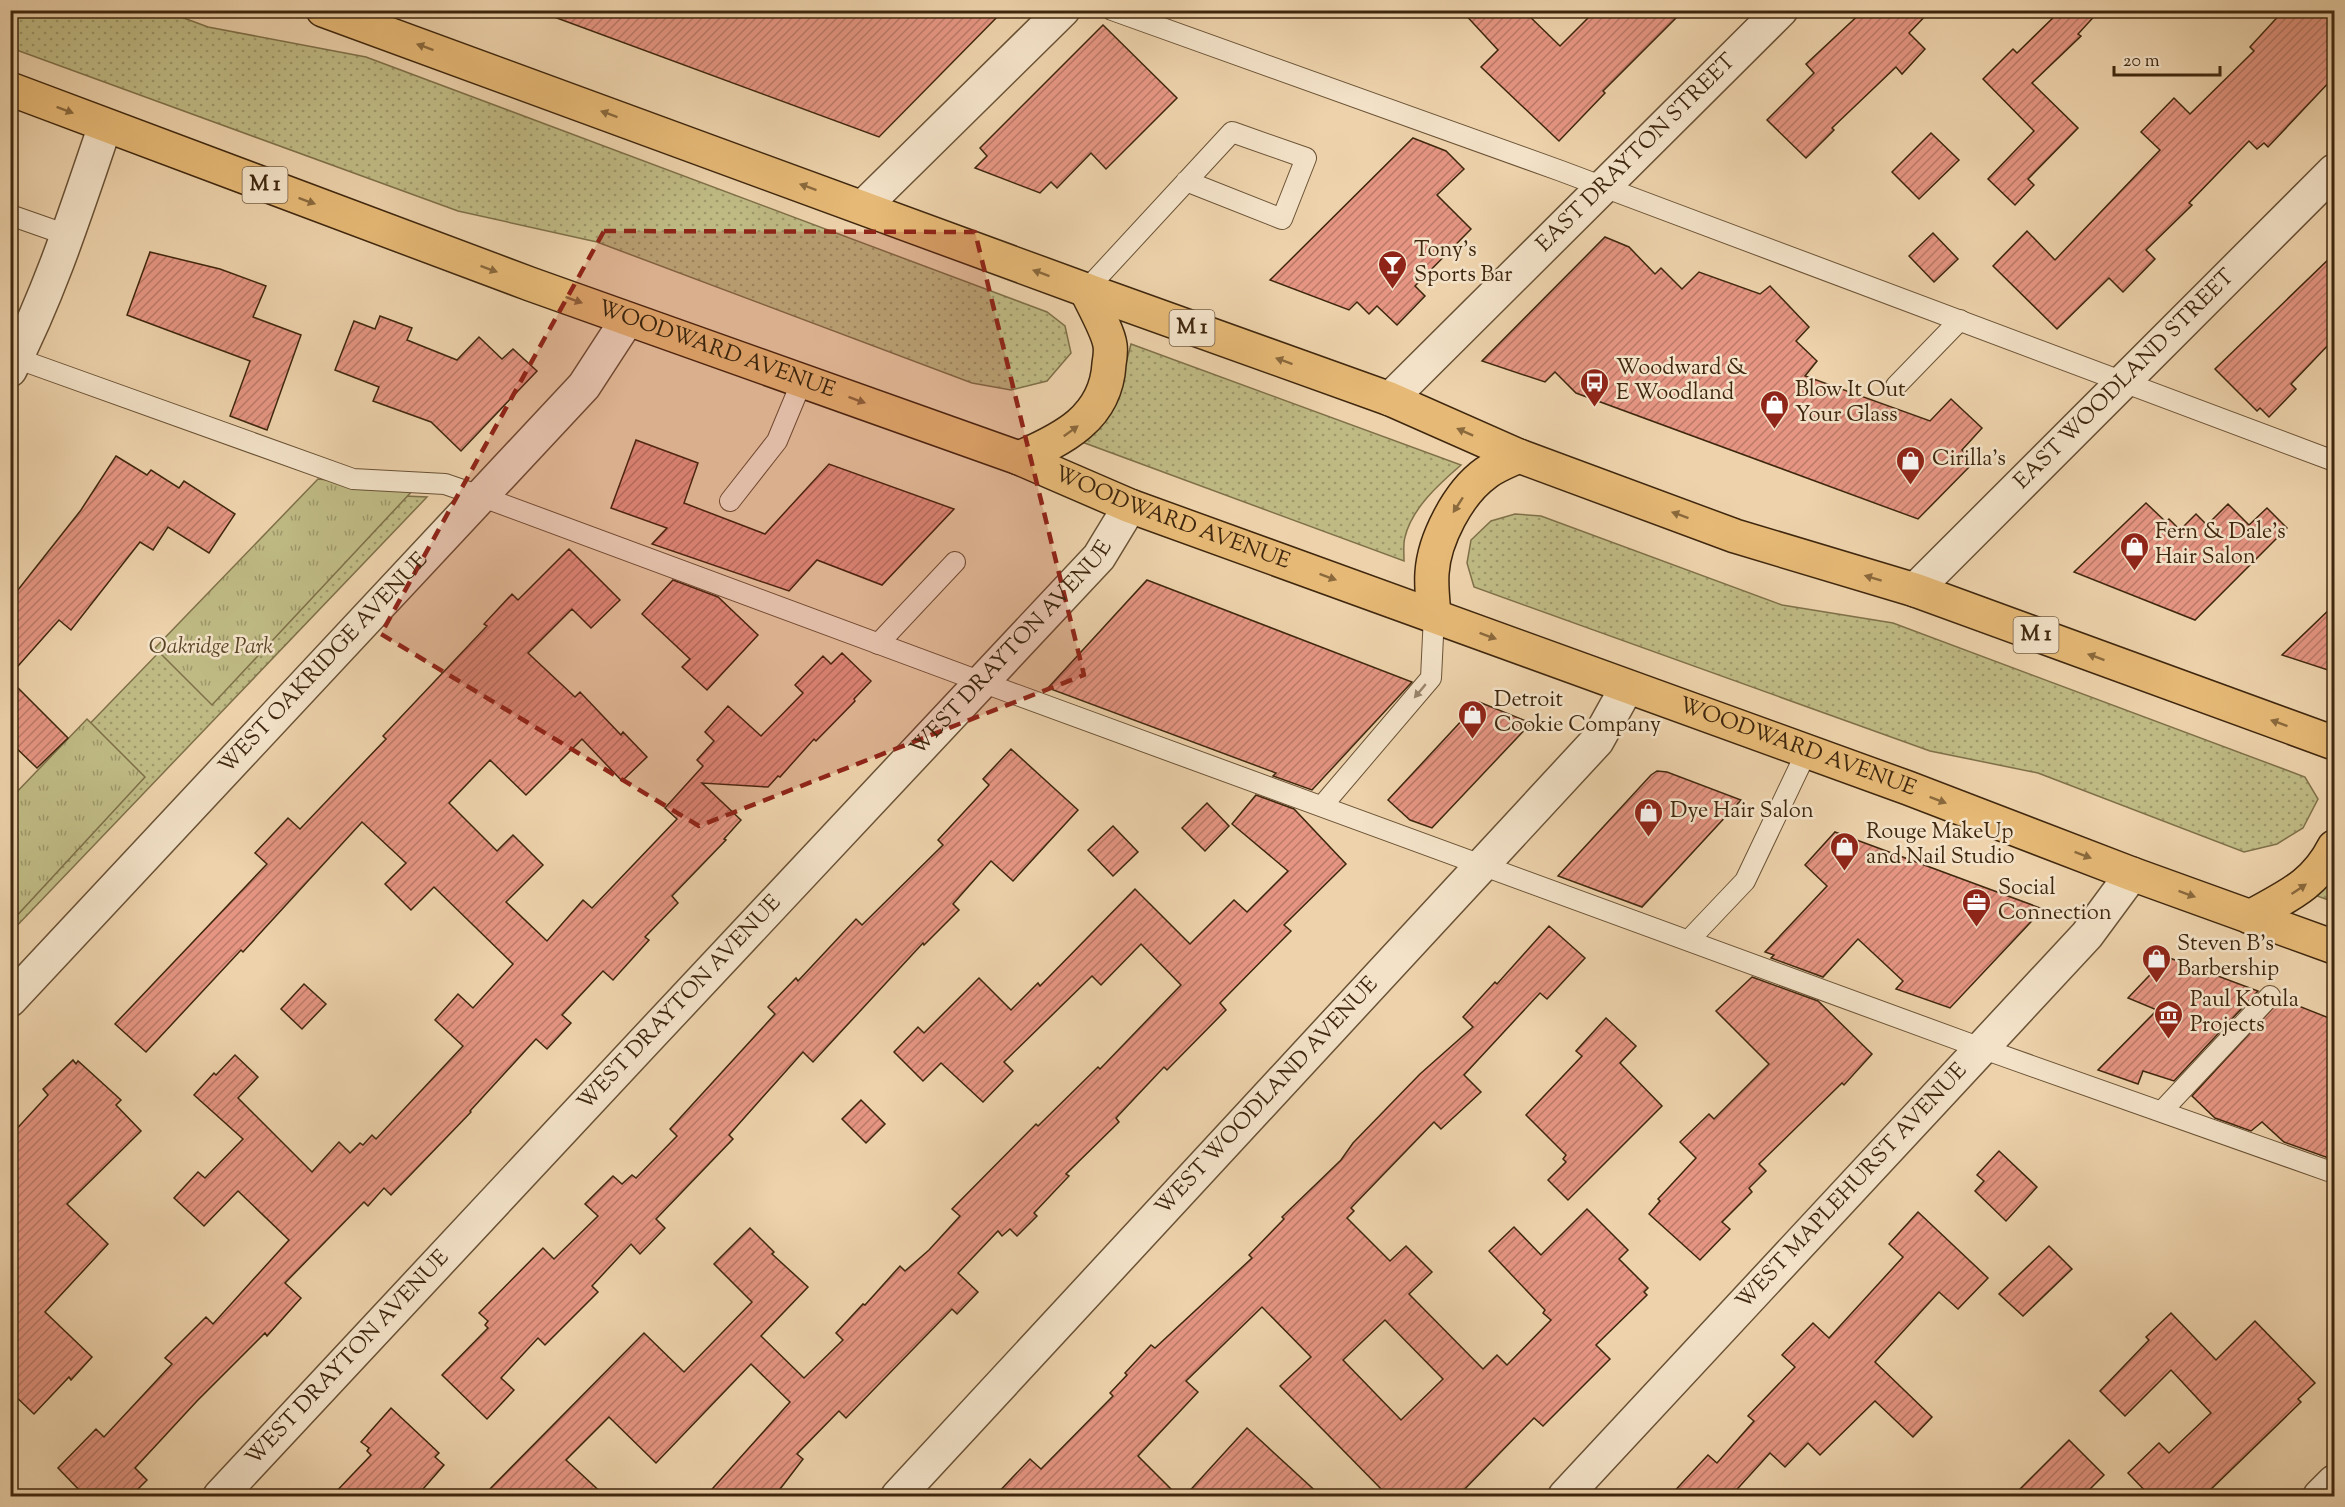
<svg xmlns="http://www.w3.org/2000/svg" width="2345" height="1507" font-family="'Sorts Mill Goudy',serif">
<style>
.grass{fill:url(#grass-dots);stroke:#7f7049;stroke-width:1.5}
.park{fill:url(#park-tufts);stroke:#7f7049;stroke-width:1.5}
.building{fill:url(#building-hatch);stroke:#3f270e;stroke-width:1.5;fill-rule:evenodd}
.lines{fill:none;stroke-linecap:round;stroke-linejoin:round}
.lane-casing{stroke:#6a5235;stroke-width:22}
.street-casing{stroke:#6a5235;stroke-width:36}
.primary-casing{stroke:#3f270e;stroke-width:36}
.lane{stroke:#f3e2c8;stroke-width:20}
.street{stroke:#f3e2c8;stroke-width:33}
.primary{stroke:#e6b976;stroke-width:33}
.oneway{fill:#8a693d}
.oneway2{fill:#99846b}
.marked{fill:#8f2418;fill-opacity:0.2;stroke:#8f2418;stroke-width:4.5;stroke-dasharray:12 8;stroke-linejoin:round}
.labels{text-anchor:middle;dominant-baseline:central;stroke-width:5;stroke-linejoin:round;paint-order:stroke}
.shield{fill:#f3e2c8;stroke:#755f46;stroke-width:1.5}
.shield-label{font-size:21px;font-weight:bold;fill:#3f270e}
.street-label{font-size:22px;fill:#3f270e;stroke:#f3e2c8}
.poi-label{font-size:22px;fill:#3f270e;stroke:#f3e2c8;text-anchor:start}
.park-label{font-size:22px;font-style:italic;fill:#594426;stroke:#f3e2c8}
</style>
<defs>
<pattern id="grass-dots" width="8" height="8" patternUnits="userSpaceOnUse" patternTransform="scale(1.5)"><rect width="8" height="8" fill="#bfba84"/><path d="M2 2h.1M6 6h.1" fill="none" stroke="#9d976a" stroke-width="1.8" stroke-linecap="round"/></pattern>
<pattern id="park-tufts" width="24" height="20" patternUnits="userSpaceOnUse" patternTransform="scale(1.5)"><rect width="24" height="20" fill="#bfba84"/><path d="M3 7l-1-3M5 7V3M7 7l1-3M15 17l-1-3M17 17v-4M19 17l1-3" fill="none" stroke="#9d976a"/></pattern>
<pattern id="building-hatch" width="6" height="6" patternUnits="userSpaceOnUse" patternTransform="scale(1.5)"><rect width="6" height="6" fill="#e59582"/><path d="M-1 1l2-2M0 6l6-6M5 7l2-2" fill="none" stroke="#bb7a69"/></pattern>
</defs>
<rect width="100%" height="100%" fill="#edd2ab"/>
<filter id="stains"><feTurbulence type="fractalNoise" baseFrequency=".00333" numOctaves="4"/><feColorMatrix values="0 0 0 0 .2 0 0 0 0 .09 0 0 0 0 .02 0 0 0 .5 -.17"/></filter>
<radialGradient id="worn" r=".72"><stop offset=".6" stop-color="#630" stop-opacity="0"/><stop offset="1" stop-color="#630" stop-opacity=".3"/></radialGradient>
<g class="grass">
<polygon points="10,11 165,11 208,27 366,57 1047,312 1065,326 1071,353 1047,381 1011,390 972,383 597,242 458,211 11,48"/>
<path d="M1131 344 1461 465C1439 484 1412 508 1405 537 1403 544 1404 553 1404 561L1082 442 1124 371Z"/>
<polygon points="329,477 358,494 427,497 11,932 11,805"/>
<polygon points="1515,514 1541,516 1782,605 1893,623 2305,777 2318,799 2303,828 2277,844 2244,852 2038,773 1930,751 1474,587 1467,563 1471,540 1491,521"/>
<polygon points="2334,877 2334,902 2317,896"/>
</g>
<g class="park">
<polygon points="318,479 415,488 212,705 155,648"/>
<polygon points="87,719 145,777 11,922 11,798"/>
</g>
<g class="building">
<polygon points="547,10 1004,10 879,137 546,14"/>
<polygon points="1461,10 1523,10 1560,46 1596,10 1684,10 1603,91 1605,93 1559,141 1481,67 1498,50"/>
<polygon points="1864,10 1931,10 1909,33 1925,49 1902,74 1896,67 1832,128 1834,130 1806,158 1767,120 1814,73 1806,64"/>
<polygon points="2061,10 2100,10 2078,34 2081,36 2032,83 2078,128 2028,179 2034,185 2015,205 1988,179 2034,131 1983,79 2013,49 2017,53"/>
<polygon points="2284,10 2334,10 2334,77 2268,147 2264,143 2257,149 2249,141 2189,203 2192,205 2146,250 2155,259 2123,292 2109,278 2057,329 1993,266 2027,231 2055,260 2160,150 2141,132 2174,98 2190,114 2254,51 2250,47"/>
<polygon points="1103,25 1177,98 1106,169 1091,153 1057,188 1051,182 1040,193 975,168 987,156 980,148"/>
<polygon points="1931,133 1959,160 1919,199 1892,172"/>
<polygon points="1413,138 1446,151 1464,169 1437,195 1471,229 1415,286 1425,296 1397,325 1377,306 1369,314 1357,302 1349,310 1270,280"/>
<polygon points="1933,233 1958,259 1934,282 1909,256"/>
<polygon points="1605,237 1629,247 1655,274 1661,268 1682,289 1699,272 1760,294 1770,286 1809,327 1796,341 1817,361 1805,376 1930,421 1951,399 1982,428 1962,450 1974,462 1918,519 1576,393 1555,372 1545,382 1482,361"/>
<polygon points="150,252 220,269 266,286 253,317 301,335 267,430 230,416 250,361 127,315"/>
<polygon points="2334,254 2334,339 2291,384 2296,389 2269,417 2260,408 2257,411 2215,369"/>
<polygon points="380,316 412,328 407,340 457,360 479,337 502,359 513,349 537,371 461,451 431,422 373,401 379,387 335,370 354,321 375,329"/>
<polygon points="636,440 698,463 684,503 765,534 829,464 954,509 882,585 817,560 789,591 652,544 667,528 611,508"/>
<polygon points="116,456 147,475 151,470 179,488 184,481 235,514 209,553 168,527 153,550 140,542 71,630 59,620 10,675 10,600 81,510"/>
<polygon points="2146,503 2166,522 2169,519 2180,530 2196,514 2207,525 2228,504 2249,525 2267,508 2287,528 2195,620 2074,572"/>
<polygon points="569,549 620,600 591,628 572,609 528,653 575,697 580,692 621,735 623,732 647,757 622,781 582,739 526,795 490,760 449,803 497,851 513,835 543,865 506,902 547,941 583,900 592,908 677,819 665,808 703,766 697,760 714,741 705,732 728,706 761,736 803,693 795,685 823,656 831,664 842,653 871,681 854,699 855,701 816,741 814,739 780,777 778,776 768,787 702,783 741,820 724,839 726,840 672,896 678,903 645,937 649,940 613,980 603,971 562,1015 571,1023 547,1049 536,1039 470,1111 471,1112 391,1195 384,1188 368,1206 364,1202 285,1283 301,1298 267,1336 265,1333 197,1401 135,1468 147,1480 130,1497 86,1497 58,1468 96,1429 104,1437 172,1364 165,1358 206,1317 213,1324 289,1240 238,1191 204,1226 174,1198 198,1172 205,1178 243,1139 194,1095 214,1073 216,1075 235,1055 258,1077 238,1098 312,1172 339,1142 350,1153 360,1143 363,1145 372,1135 376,1139 463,1046 435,1020 458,994 473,1008 513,964 434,887 411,910 385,884 406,863 362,822 243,952 241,950 146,1052 115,1024 267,864 255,853 288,818 300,829 386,739 383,736 487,626 484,624 512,594 518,600"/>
<polygon points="673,580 718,597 758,635 707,690 682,667 690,659 642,614"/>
<polygon points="1147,580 1412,682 1312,790 1273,776 1276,773 1048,688"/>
<polygon points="2334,605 2334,672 2282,655"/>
<polygon points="10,680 68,738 37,768 10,742"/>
<polygon points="1479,702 1531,723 1432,828 1410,820 1388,800"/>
<polygon points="1011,749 1078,810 1013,881 991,861 953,904 959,910 924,945 923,943 813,1062 803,1052 729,1135 733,1139 656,1219 665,1228 640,1254 631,1244 592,1286 598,1292 545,1345 538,1338 501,1378 514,1390 487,1419 442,1375 488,1328 485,1325 488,1321 479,1313 543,1248 554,1259 598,1216 585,1204 613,1176 622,1184 632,1175 636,1178 677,1136 670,1129 775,1014 768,1007 796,978 798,981 856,919 862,925 943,845 938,840 989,785 983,779"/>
<polygon points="1657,771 1667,772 1741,800 1642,907 1558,876 1651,775"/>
<polygon points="1256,795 1294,809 1346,864 1284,925 1291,931 1220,1003 1226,1010 1167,1070 1164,1067 1116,1118 1119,1122 1066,1174 1069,1176 1034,1213 1037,1216 1017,1236 1010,1229 1002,1236 998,1231 958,1273 978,1292 957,1314 952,1309 846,1418 839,1411 797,1454 803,1459 774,1497 705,1497 790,1402 751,1364 656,1463 609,1417 566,1460 606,1497 482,1497 644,1333 684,1372 752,1302 714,1264 750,1228 774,1252 772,1254 808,1287 761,1336 804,1378 843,1340 836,1333 863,1304 865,1305 900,1266 905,1271 929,1250 960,1216 952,1209 1036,1124 1038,1126 1098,1067 1100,1069 1181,985 1141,944 1101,985 1092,976 1004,1062 1013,1071 983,1102 941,1063 923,1081 894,1052 918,1027 924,1033 979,978 1011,1010 1038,983 1040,986 1135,889 1190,944 1234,900 1247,912 1288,871 1232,824"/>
<polygon points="1207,803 1229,826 1205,851 1182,828"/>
<polygon points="1113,826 1138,852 1113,876 1088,850"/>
<polygon points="1835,832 2043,909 1950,1008 1896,989 1903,981 1858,939 1823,977 1771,958 1774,955 1765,952 1827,886 1805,865"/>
<path d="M1549 926 1585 958 1547 999 1540 993 1464 1075 1481 1092 1441 1129 1434 1122 1351 1208 1354 1211 1347 1218 1390 1261 1406 1246 1432 1272 1409 1294 1483 1369 1497 1355 1507 1365 1551 1320 1543 1313 1545 1310 1489 1251 1514 1227 1541 1255 1587 1209 1628 1250 1619 1259 1648 1288 1644 1292 1647 1295 1596 1345 1610 1359 1543 1426 1534 1418 1457 1497H1389L1280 1386 1311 1357 1262 1307 1186 1381 1198 1392 1138 1456 1179 1497H994L1030 1459 1041 1469 1113 1396 1110 1393 1127 1375 1125 1373 1151 1345 1155 1348 1252 1258 1249 1255 1284 1219 1282 1217 1341 1160 1353 1143 1420 1074 1473 1027 1463 1017 1495 982 1497 984ZM1385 1320 1443 1379 1401 1420 1343 1360Z"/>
<polygon points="2167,957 2258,991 2174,1081 2143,1071 2138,1084 2098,1070 2157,1010 2128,998"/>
<polygon points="1752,977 1818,1001 1872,1054 1844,1085 1842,1083 1759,1164 1766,1171 1749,1188 1752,1192 1722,1222 1730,1229 1700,1260 1649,1214 1660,1201 1658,1199 1696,1158 1680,1142 1709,1114 1714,1119 1769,1064 1716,1011"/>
<polygon points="304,984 326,1004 302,1029 281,1009"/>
<polygon points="2281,999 2334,1020 2334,1160 2284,1142 2262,1122 2251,1131 2215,1118 2192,1096"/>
<polygon points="1606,1018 1636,1046 1620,1063 1662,1106 1568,1200 1548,1180 1566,1162 1563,1159 1566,1155 1526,1115 1582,1056 1576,1051"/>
<polygon points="73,1060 76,1064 78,1061 121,1100 116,1105 141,1131 67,1204 108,1244 45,1312 92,1357 71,1380 69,1377 34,1414 10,1391 10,1136 48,1095 43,1089"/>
<polygon points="861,1100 885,1124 866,1143 842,1119"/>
<polygon points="1999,1151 2037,1187 2006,1221 1975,1191 1984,1181 1977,1175"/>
<polygon points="1918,1212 1988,1278 1958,1309 1939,1292 1875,1362 1932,1417 1913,1437 1875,1401 1820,1455 1808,1443 1785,1467 1770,1453 1730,1497 1669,1497 1708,1455 1717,1463 1754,1421 1748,1416 1795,1367 1782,1355 1813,1323 1829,1338 1903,1257 1889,1244"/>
<polygon points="2049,1246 2072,1269 2023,1316 1999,1294"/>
<polygon points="2171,1313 2216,1360 2255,1321 2315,1383 2298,1399 2301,1402 2203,1497 2151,1497 2128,1473 2159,1443 2169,1453 2211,1413 2171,1370 2125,1416 2100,1391 2149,1340 2146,1337"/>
<polygon points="391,1408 439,1453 435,1457 444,1465 416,1497 331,1497 371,1455 367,1451 369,1448 361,1442"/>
<polygon points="1247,1428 1322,1497 1184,1497"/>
<polygon points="2069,1440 2104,1475 2082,1497 2012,1497"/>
</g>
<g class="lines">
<defs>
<g id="lane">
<polyline points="1112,10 1561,171 2334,461"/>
<polyline points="10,215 67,235"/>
<polyline points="1086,290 1232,132 1306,158 1282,219 1186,181"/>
<polyline points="10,356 353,479 445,484 480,496 1017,695 1981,1048 2334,1173"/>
<polyline points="1896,386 1960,320"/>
<polyline points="730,501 777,441 802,381"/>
<polyline points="878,644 955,562"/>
<polyline points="1322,806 1431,678 1434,615"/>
<polyline points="1689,940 1745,881 1806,753"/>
<polyline points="2162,1111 2270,996"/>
</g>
<g id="street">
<polyline points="863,207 1063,10"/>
<path d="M10 370C50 293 77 208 105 126"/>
<path id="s1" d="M1390 399 1781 10"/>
<path id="s2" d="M1915 590 2334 171"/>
<path id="s3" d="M10 1000 584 386 627 320"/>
<path id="s4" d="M220 1496 645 1041 1099 557 1130 506"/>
<path id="s5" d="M898 1496 1597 741 1627 687"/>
<path id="s6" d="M1565 1496 2087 935 2132 874"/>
<polyline points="2320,1496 2334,1482"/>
</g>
<g id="primary">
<polyline points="323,10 1086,290 1390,399 1519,456 1735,536 1915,590 2334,743"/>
<path id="s7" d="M10 89 530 284 1019 458 1130 506 1908 788 2132 874 2334 947"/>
<path d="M1019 458C1063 439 1106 418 1109 364 1110 358 1111 351 1110 345 1108 331 1093 305 1086 290"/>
<path d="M1434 615C1433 602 1431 587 1432 573 1434 540 1458 493 1486 473 1495 466 1508 461 1519 456"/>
<path d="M2250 917C2287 896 2314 886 2334 847"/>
</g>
</defs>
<use href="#lane" class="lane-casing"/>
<use href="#street" class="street-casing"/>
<use href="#primary" class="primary-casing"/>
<use href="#lane" class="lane"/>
<use href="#street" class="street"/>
<use href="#primary" class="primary"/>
</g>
<defs><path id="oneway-solid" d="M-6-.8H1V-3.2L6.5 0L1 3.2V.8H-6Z" transform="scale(1.5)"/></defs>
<g class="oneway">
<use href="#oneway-solid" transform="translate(425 47) rotate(-160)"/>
<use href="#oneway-solid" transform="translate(65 110) rotate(21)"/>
<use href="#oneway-solid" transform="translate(609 114) rotate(-160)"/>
<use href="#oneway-solid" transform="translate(808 187) rotate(-160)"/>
<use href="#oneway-solid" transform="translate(307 201) rotate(20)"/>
<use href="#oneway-solid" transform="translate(489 269) rotate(20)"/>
<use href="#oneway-solid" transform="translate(1041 273) rotate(-160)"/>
<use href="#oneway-solid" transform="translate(574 300) rotate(20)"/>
<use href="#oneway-solid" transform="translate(1284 361) rotate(-160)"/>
<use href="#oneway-solid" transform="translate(857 400) rotate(20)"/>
<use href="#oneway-solid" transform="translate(1071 431) rotate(-36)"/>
<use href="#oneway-solid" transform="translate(1465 432) rotate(-156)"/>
<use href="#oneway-solid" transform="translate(1458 505) rotate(123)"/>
<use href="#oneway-solid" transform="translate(1680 515) rotate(-160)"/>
<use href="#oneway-solid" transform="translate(1328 577) rotate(20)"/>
<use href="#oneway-solid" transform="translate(1873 578) rotate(-163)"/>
<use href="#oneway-solid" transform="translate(1488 636) rotate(20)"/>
<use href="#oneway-solid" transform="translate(2096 657) rotate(-160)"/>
<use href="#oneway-solid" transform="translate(2279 723) rotate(-160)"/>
<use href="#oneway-solid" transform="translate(1938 800) rotate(21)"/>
<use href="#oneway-solid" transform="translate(2083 855) rotate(21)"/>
<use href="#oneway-solid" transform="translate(2299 889) rotate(-34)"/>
<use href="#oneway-solid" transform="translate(2187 894) rotate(20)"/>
</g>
<use class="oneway2" href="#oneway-solid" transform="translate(1420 691) rotate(130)"/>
<path class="marked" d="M604 231 975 232 1084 675 699 826 381 634Z"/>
<defs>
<symbol id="bar-pin" viewBox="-11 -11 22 30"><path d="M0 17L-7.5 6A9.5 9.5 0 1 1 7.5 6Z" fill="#8f2418" stroke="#f3e2c8"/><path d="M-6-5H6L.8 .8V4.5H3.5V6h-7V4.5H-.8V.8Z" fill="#fff"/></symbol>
<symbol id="bus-pin" viewBox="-11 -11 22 30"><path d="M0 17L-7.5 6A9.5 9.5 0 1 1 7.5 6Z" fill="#8f2418" stroke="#f3e2c8"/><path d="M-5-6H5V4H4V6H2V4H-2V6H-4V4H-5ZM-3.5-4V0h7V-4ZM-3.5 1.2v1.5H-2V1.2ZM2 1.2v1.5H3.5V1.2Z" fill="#fff"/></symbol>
<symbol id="shop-pin" viewBox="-11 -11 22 30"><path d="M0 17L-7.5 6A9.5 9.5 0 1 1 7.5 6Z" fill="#8f2418" stroke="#f3e2c8"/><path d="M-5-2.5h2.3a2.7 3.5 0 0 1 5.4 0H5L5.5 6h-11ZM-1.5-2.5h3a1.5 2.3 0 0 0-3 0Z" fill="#fff"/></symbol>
<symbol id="office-pin" viewBox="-11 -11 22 30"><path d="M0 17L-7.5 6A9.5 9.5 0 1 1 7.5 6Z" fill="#8f2418" stroke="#f3e2c8"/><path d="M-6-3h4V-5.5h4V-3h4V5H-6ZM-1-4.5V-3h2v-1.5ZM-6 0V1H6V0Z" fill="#fff"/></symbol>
<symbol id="museum-pin" viewBox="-11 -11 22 30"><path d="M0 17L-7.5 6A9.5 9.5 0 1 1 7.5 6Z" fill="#8f2418" stroke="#f3e2c8"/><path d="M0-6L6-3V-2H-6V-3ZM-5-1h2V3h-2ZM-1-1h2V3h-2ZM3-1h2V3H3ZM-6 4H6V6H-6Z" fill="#fff"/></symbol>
</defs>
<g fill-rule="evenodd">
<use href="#bar-pin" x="1376" y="248" width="33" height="45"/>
<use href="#bus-pin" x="1578" y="366" width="33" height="45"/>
<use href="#shop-pin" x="1758" y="388" width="33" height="45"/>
<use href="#shop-pin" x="1894" y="444" width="33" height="45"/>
<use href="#shop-pin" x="2118" y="530" width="33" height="45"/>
<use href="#shop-pin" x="1456" y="698" width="33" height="45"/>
<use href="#shop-pin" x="1632" y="796" width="33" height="45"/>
<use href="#shop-pin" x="1828" y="830" width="33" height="45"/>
<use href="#office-pin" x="1960" y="886" width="33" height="45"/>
<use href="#shop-pin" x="2140" y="942" width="33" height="45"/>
<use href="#museum-pin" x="2152" y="998" width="33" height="45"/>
</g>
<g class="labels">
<g class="shield">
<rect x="242.5" y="167" width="45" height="36" rx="4.5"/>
<rect x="1169.5" y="310" width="45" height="36" rx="4.5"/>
<rect x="2013.5" y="617" width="45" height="36" rx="4.5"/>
</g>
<g class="shield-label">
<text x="265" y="185">M 1</text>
<text x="1192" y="328">M 1</text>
<text x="2036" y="635">M 1</text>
</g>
<g class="street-label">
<text stroke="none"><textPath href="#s1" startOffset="348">EAST DRAYTON STREET</textPath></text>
<text stroke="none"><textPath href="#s7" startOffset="753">WOODWARD AVENUE</textPath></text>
<text stroke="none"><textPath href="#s2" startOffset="297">EAST WOODLAND STREET</textPath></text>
<text stroke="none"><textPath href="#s7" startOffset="1239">WOODWARD AVENUE</textPath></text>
<text stroke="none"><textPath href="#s4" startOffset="1160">WEST DRAYTON AVENUE</textPath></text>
<text stroke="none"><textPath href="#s3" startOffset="460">WEST OAKRIDGE AVENUE</textPath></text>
<text stroke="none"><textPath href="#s7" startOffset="1905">WOODWARD AVENUE</textPath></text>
<text stroke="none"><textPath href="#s4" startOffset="674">WEST DRAYTON AVENUE</textPath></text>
<text stroke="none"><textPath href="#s5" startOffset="544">WEST WOODLAND AVENUE</textPath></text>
<text stroke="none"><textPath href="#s6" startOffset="422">WEST MAPLEHURST AVENUE</textPath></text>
<text stroke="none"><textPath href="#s4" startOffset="188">WEST DRAYTON AVENUE</textPath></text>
</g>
<g class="poi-label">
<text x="1414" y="251">Tony's<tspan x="1414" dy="25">Sports Bar</tspan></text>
<text x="1616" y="369">Woodward &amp;<tspan x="1616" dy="25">E Woodland</tspan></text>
<text x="1795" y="391">Blow It Out<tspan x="1795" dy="25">Your Glass</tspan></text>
<text x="1932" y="460">Cirilla's</text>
<text x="2155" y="533">Fern &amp; Dale's<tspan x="2155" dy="25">Hair Salon</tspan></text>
<text x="1494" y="701">Detroit<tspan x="1494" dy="25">Cookie Company</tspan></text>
<text x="1670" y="812">Dye Hair Salon</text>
<text x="1866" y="833">Rouge MakeUp<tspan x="1866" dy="25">and Nail Studio</tspan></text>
<text x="1998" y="889">Social<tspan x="1998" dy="25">Connection</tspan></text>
<text x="2177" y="945">Steven B's<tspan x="2177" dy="25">Barbership</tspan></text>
<text x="2190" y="1001">Paul Kotula<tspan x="2190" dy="25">Projects</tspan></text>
</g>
<g class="park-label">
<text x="211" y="648">Oakridge Park</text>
</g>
</g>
<rect width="2345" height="1507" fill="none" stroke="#edd2ab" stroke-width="36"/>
<rect x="12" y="12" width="2321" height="1483" fill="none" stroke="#3f270e" stroke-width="3"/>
<rect x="18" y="18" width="2309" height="1471" fill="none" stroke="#3f270e" stroke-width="1.5"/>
<path d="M2114 66v9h106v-9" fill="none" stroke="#3f270e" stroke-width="3"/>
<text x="2123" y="66" font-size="18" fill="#3f270e" stroke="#f3e2c8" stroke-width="4.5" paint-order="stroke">20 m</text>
<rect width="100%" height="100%" filter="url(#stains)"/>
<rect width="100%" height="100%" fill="url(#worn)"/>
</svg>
